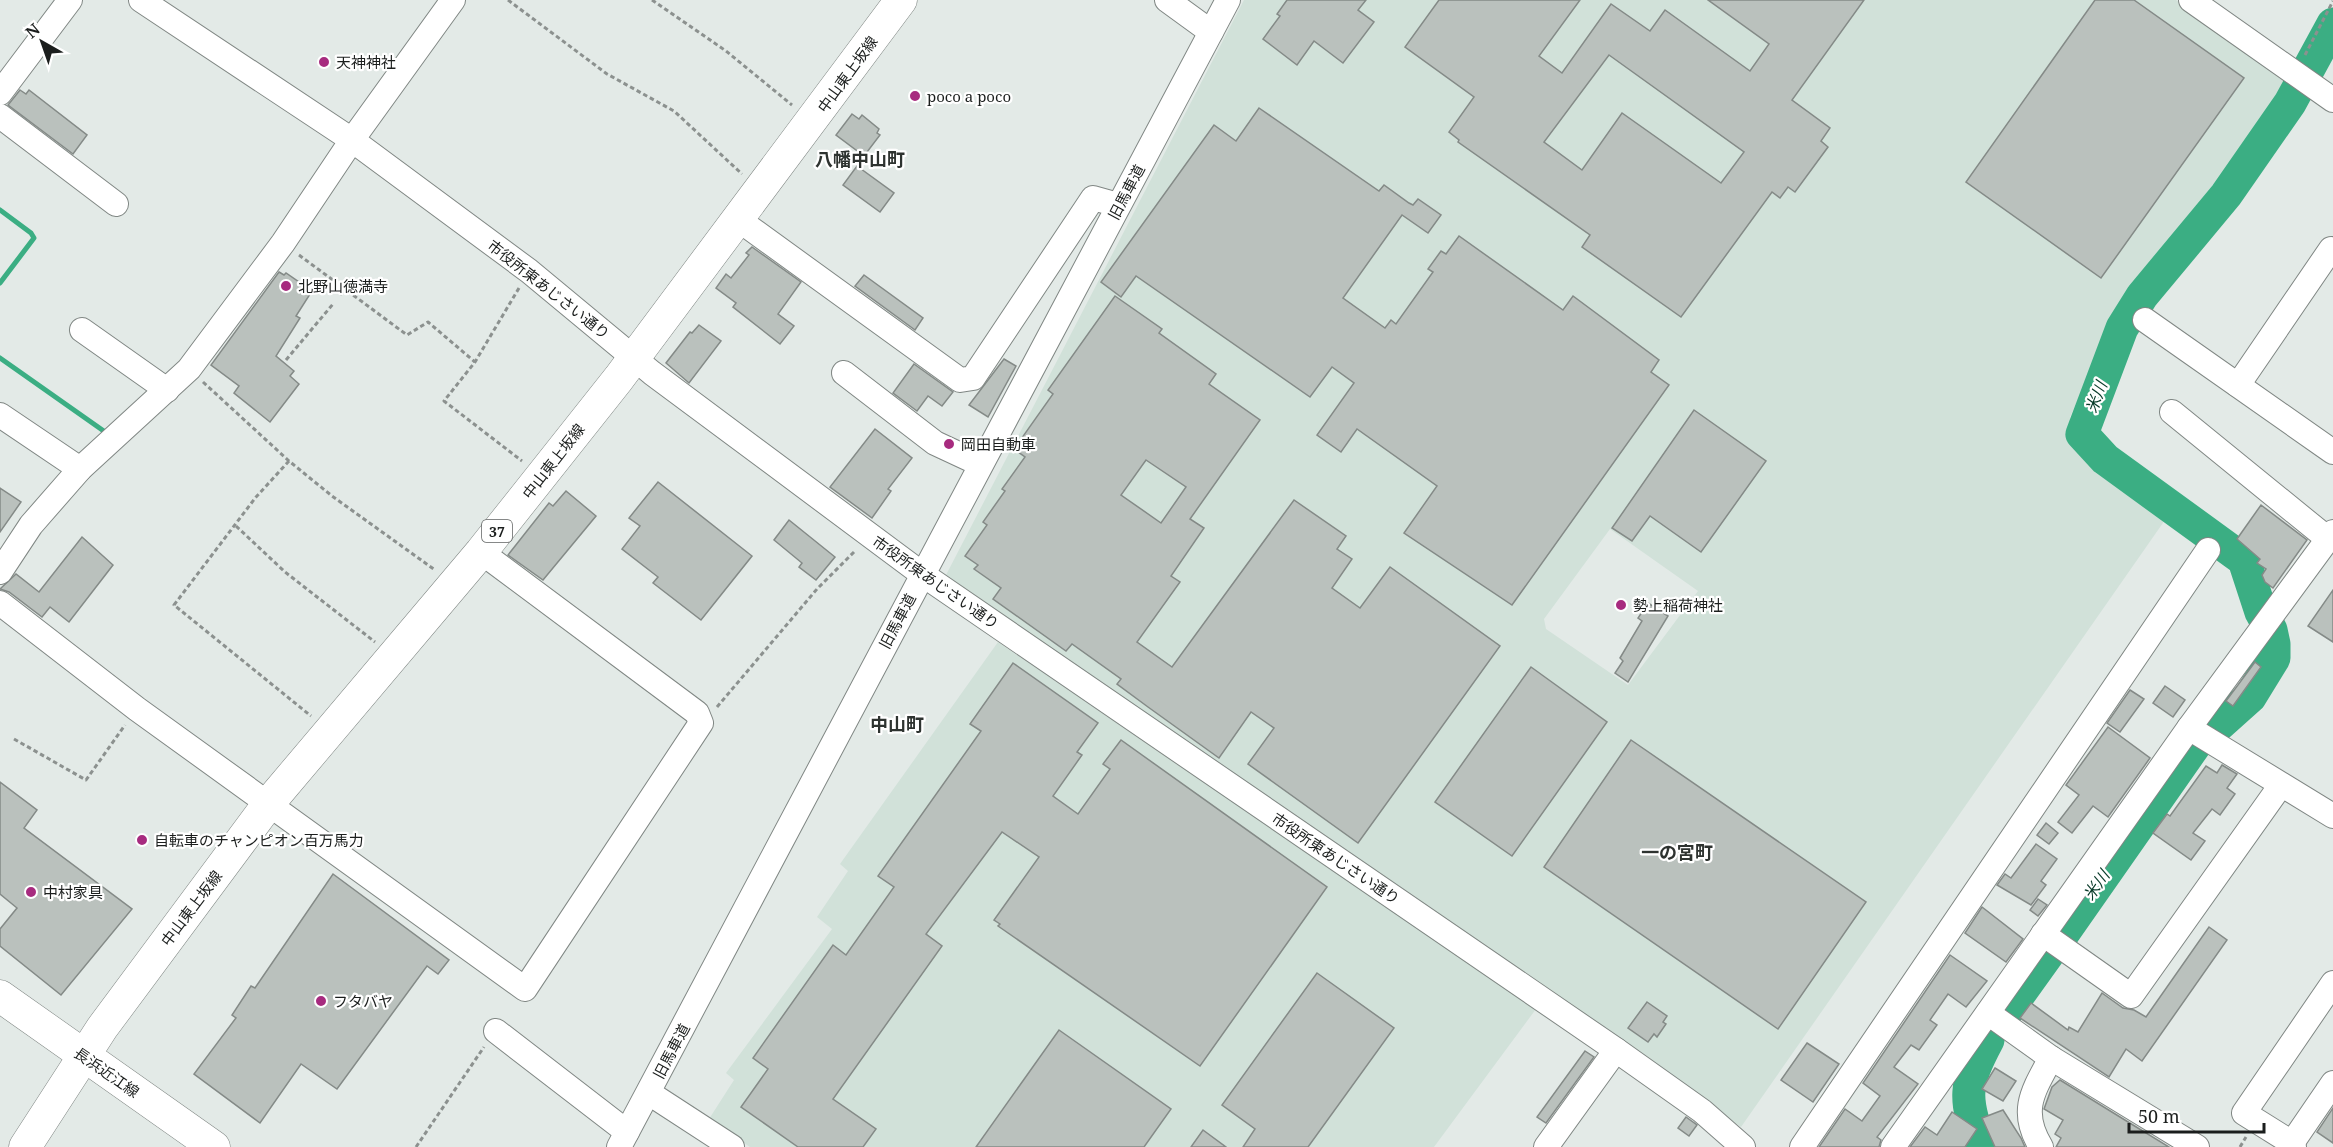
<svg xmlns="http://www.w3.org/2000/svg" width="2333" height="1147" font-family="'Noto Serif','Noto Sans JP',serif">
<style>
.built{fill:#d1e1d9;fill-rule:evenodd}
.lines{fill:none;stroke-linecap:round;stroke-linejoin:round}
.stream{stroke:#3bae83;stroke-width:5}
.river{stroke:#3bae83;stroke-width:33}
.building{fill:#bac1bd;stroke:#848a87;stroke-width:1.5;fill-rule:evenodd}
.minor-casing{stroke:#808784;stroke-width:26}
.major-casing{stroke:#808784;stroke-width:33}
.path{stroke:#8c918f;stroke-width:3;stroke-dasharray:4.5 3;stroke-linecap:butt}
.minor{stroke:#fff;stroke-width:24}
.major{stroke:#fff;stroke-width:32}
.poi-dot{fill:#a72b7f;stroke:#fff;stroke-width:2}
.labels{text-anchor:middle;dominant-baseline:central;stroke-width:4.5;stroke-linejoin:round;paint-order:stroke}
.shield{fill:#fff;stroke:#5f6261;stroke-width:1.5}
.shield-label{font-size:14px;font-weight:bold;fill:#1b1e1d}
.poi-label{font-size:15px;fill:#1b1e1d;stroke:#fff;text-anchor:start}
.street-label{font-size:15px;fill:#1b1e1d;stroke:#fff}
.water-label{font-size:16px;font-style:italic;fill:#073a28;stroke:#fff}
.quarter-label{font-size:18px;font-weight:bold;fill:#2e3330;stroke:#fff}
</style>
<rect width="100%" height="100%" fill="#e3eae7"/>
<g class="built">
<path d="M1244 0H2176L2292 80 2246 154 2202 211 2121 304 2070 417 2073 443 2090 466 2165 520 1741 1127 946 575ZM1610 529 1698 591 1628 685 1546 629 1544 619Z"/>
<polygon points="998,642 1536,1009 1434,1147 750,1147 709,1119 734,1080 726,1073 832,929 817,917 848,871 840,864"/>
</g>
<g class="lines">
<g class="stream">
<polyline points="0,210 31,233 34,238 0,283"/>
<polyline points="0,358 108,434"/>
</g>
<g class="river">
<polyline points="2212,731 2250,697 2274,658 2274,644 2271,630 2261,612 2244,560 2105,459 2082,434 2122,328 2142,296 2226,195 2290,103 2333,24"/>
<polyline points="2060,938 2195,745"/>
<polyline points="2008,1010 2051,950"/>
<path d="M1982 1147C1963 1099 1964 1085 1988 1040"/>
</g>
</g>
<g class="building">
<polygon points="1287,0 1366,0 1358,10 1374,22 1343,63 1314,41 1297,65 1263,39 1280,16 1277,14"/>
<path d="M1439 0H1580L1539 56 1562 73 1611 4 1650 31 1665 10 1750 71 1769 44 1708 0H1864L1792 100 1830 128 1821 141 1828 147 1795 192 1788 187 1780 198 1772 192 1681 317 1582 247 1590 235 1458 142 1459 140 1449 132 1474 97 1405 47ZM1609 55 1744 152 1721 183 1622 113 1582 170 1544 142Z"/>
<polygon points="2095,0 2134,0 2244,78 2101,278 1966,182"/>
<polygon points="20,90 26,94 29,90 87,135 73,154 8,105"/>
<polygon points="1259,108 1379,191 1384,185 1409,203 1413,205 1418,199 1441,215 1428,233 1402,215 1343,298 1385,328 1391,320 1396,324 1433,272 1428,269 1441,251 1446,254 1459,236 1563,310 1573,296 1659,360 1651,372 1669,385 1512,605 1404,533 1437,486 1357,429 1341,452 1317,435 1354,383 1332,367 1310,397 1136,276 1121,297 1101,282 1214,125 1236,141"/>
<polygon points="852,114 859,119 862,115 879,129 877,133 880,135 864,156 836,135"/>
<polygon points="857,166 894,193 880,212 843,185"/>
<polygon points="752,247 801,282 778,314 794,326 780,344 733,307 736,303 716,288 726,274 731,278 749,255 746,253"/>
<polygon points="279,272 284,275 286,273 312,291 296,316 300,318 276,356 294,371 290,376 299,384 270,422 234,393 239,386 211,365"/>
<polygon points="864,275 923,318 915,330 855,286"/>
<path d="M1115 296 1162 329 1159 333 1216 374 1209 384 1260 420 1190 519 1204 528 1171 576 1180 582 1137 642 1172 667 1294 500 1346 536 1337 549 1352 559 1332 588 1360 608 1390 567 1500 646 1358 843 1248 764 1274 728 1251 712 1219 758 1148 707 1117 684 1121 679 1072 644 1066 651 993 599 1001 588 974 569 978 565 965 556 987 525 983 522 1005 491 1002 489 1025 457 1014 449 1053 394 1048 390ZM1146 460 1186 487 1161 523 1121 495Z"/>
<polygon points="699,325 721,341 689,383 666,363 690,332 692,333"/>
<polygon points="1004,359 1016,366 988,417 969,405"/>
<polygon points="914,364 953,392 942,406 928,396 917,411 893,393"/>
<polygon points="1694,410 1766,461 1701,552 1650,516 1632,541 1612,528"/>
<polygon points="875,429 912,458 888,489 891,491 872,518 830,487"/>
<polygon points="658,482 752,556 701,620 653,583 658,577 622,549 640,526 629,518"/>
<polygon points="0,488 21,502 0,532"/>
<polygon points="566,491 596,516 543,580 508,555 549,503 553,506"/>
<polygon points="2261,505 2307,540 2273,588 2265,582 2262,575 2266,569 2257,563 2260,559 2237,539"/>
<polygon points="789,520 835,557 816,580 799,567 802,563 774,540"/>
<polygon points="82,537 113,565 69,622 50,607 42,617 9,592 0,589 16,574 39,592"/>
<polygon points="2333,590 2333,642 2308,626"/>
<polygon points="1648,603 1668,616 1628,682 1615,673 1623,661 1620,658 1642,621 1638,618"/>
<polygon points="2255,662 2261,667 2233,706 2226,701"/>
<polygon points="1013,663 1098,723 1077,752 1082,755 1053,796 1078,814 1110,769 1103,764 1121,740 1327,887 1200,1066 998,926 1000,924 994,920 1039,857 1002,832 926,934 942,946 833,1099 876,1129 863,1147 798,1147 741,1107 768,1069 753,1058 833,945 846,955 894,887 878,876 981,731 970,724"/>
<polygon points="1531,667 1607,722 1512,856 1435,802"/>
<polygon points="2165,686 2185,700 2173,717 2153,703"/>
<polygon points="2130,690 2144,699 2120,732 2107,723"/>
<polygon points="2108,727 2150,758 2108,817 2093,806 2072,833 2058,822 2079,795 2066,785"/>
<polygon points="1631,740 1866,902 1778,1029 1544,867"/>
<polygon points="2222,765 2237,774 2227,788 2235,794 2220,815 2212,809 2193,833 2205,841 2191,860 2153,833 2167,814 2170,816 2206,766 2217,773"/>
<polygon points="0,782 37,810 24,828 132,909 61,995 0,946 0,929 17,908 0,894"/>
<polygon points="2046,823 2058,833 2049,844 2037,835"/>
<polygon points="2036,844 2057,859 2041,881 2046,885 2031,905 1997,885 2005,874 2011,878"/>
<polygon points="333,874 449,960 438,974 427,966 337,1089 301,1064 260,1123 194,1074 236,1018 232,1015 251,986 255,988"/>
<polygon points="2038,899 2047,905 2038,916 2030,910"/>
<polygon points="1982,907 2023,939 2006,962 1965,933"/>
<polygon points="2209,927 2227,940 2142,1061 2126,1049 2109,1077 2020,1018 2031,1003 2068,1030 2069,1027 2078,1032 2102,993 2123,1008 2134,1010 2146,1017"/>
<polygon points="1950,955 1987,981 1966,1007 1948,994 1930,1020 1937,1025 1919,1050 1911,1045 1894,1067 1918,1084 1877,1137 1881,1140 1879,1147 1819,1147 1845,1109 1862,1121 1880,1096 1863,1083"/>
<polygon points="1317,973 1394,1028 1308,1147 1243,1147 1255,1129 1222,1105"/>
<polygon points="1647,1002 1667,1016 1663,1022 1666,1024 1657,1037 1654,1034 1648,1042 1628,1028"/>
<polygon points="1059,1030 1171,1109 1144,1147 976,1147"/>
<polygon points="1807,1043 1839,1064 1813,1102 1781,1080"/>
<polygon points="1585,1051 1594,1057 1546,1123 1537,1117"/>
<polygon points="1995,1068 2016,1081 2003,1101 1982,1089"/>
<polygon points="2060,1080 2133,1125 2169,1147 2056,1147 2061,1138 2055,1134 2063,1120 2044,1109 2052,1087"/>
<polygon points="2333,1108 2333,1143 2317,1132"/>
<polygon points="2003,1110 2021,1138 2025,1147 1995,1147 1982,1118"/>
<polygon points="1952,1112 1977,1129 1965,1147 1910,1147 1925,1127 1937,1135"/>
<polygon points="1686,1117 1697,1125 1689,1136 1678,1128"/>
<polygon points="1203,1130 1226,1147 1191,1147"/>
</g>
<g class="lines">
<defs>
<g id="minor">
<polyline points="141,0 352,140 529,271 652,373 922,574 1616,1050 1702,1111 1743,1147"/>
<polyline points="1167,0 1211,32"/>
<polyline points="2191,0 2333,100"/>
<polyline points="0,93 70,0"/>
<polyline points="0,116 116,204"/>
<polyline points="739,220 960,380 973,378 1093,198 1118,205"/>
<polyline points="2145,320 2333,452"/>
<polyline points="82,330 167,390"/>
<polyline points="844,373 935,443 980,464"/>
<polyline points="2238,385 2331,249"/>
<polyline points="2172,412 2328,539"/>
<polyline points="0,415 80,469"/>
<polyline points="0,572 31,525 80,469 189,369 283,243 352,140 453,0"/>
<polyline points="0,603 137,709 525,989 701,723 697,713 481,552"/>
<polyline points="2189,728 2333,816"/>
<polyline points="2043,934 2131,996 2281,785"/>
<polyline points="1988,1013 2051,1058 2197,1147"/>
<polyline points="496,1031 627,1132"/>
<polyline points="649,1093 732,1147"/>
<polyline points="2292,1143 2333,1083"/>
<polyline points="619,1147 1228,0"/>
<polyline points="1546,1147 1616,1050"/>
<polyline points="1802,1147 2208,550"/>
<polyline points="1893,1147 2189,728 2333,532"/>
<path d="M2041 1147C2019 1111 2033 1091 2051 1058"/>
<polyline points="2294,1147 2292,1143 2244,1113 2333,983"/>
</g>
<g id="major">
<polyline points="0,996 214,1147"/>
<polyline points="25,1147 102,1028 269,803 481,552 619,378 901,0"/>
</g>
</defs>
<use href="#minor" class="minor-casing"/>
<use href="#major" class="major-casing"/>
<g class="path">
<polyline points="508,0 607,74 674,111 742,174"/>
<polyline points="652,0 726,51 792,105"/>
<polyline points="2305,55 2333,1"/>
<polyline points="299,255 407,335 428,322 475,362"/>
<polyline points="519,288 475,362 444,401 522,461"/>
<polyline points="340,295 345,288"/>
<polyline points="286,360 333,304"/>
<polyline points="203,382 289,461 332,496 435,570"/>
<polyline points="289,461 256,497 174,605 311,716"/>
<polyline points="236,526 285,572 375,642"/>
<polyline points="717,707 817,589 856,550"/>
<polyline points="14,739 86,780 125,725"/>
<polyline points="416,1147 484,1047"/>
<polyline points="2240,1147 2246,1137"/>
</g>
<use href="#minor" class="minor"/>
<use href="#major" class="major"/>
</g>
<g class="poi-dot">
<circle cx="324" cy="62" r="6"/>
<circle cx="915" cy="96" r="6"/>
<circle cx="286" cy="286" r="6"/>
<circle cx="949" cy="444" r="6"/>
<circle cx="1621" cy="605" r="6"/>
<circle cx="142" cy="840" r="6"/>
<circle cx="31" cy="892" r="6"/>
<circle cx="321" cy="1001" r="6"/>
</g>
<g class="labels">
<rect class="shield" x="482" y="520" width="30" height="22" rx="4.5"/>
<g class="shield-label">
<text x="497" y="531">37</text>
</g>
<g class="poi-label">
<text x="336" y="62">天神神社</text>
<text x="927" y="96">poco a poco</text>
<text x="298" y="286">北野山徳満寺</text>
<text x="961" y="444">岡田自動車</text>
<text x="1633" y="605">勢上稲荷神社</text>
<text x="154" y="840">自転車のチャンピオン百万馬力</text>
<text x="43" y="892">中村家具</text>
<text x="333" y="1001">フタバヤ</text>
</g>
<g class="street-label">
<text transform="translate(847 74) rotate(-54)">中山東上坂線</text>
<text transform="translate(1126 192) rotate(-62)">旧馬車道</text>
<text transform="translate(549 289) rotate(38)">市役所東あじさい通り</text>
<text transform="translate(553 461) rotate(-52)">中山東上坂線</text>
<text transform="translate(936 582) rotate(35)">市役所東あじさい通り</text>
<text transform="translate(897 621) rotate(-62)">旧馬車道</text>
<text transform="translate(1336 858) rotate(34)">市役所東あじさい通り</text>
<text transform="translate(191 908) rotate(-53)">中山東上坂線</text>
<text transform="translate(671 1051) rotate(-62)">旧馬車道</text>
<text transform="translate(107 1072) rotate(35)">長浜近江線</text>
</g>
<g class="water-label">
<text transform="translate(2096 397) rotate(-69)">米川</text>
<text transform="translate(2096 885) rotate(-55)">米川</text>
</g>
<g class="quarter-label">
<text x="860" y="159">八幡中山町</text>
<text x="897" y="724">中山町</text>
<text x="1677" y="852">一の宮町</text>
</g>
</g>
<g transform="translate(42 42) rotate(320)" stroke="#ffffff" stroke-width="4.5" paint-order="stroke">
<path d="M0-4.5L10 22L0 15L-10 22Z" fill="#1b1e1d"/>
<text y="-9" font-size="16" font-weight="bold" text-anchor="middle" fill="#1b1e1d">N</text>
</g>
<path d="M2129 1123v9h135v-9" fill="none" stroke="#1b1e1d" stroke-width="3"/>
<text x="2138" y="1123" font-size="18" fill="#1b1e1d" stroke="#ffffff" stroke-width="4.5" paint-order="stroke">50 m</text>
</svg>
